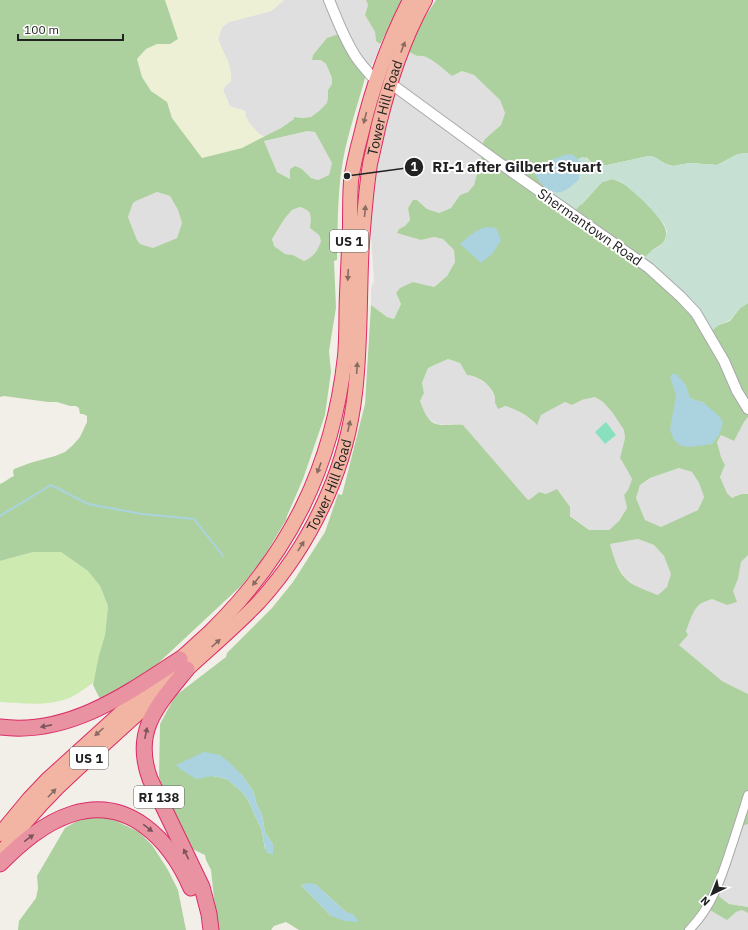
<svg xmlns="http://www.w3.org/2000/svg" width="748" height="930" font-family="'IBM Plex Sans',sans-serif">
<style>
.residential{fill:#e0dfdf}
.farmland{fill:#eef0d5}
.grass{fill:#cdebb0}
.forest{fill:#add19e;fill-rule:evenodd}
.wetland{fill:#c6e0d4}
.pitch{fill:#88e0be}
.water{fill:#aad3df}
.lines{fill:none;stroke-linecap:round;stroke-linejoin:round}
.stream{stroke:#aad3df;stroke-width:2}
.minor-casing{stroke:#a9a9a9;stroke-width:10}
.tertiary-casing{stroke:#a9a9a9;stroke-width:12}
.trunk-casing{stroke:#dc2a67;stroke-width:16}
.motorway-casing{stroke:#dc2a67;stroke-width:17}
.minor{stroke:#fff;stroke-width:8}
.tertiary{stroke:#fff;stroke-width:10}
.trunk{stroke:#f2b4a3;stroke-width:14}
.motorway{stroke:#e892a2;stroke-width:15}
.oneway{fill:#8a6b62}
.oneway2{fill:#7b545c}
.labels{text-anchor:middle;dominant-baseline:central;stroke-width:4;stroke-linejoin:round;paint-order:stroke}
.shield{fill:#fff;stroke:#646464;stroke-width:1}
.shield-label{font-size:13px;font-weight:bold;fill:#222}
.street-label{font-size:14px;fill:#222;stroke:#fff}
.leader{fill:none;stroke:#222;stroke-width:1.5}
.callout-dot{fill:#222;stroke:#fff;stroke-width:1.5}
.mark-label{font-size:12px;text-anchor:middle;font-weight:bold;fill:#fff}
.callout-label{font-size:15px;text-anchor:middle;font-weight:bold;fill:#222;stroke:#fff;stroke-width:4;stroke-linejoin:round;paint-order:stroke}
</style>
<rect width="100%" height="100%" fill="#f2efe9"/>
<g class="residential">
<polygon points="284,0 366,0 368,5 365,15 375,32 376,41 380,44 378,52 370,68 350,49 313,60 321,60 326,64 332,78 332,84 328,90 328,97 327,103 318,112 311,117 302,118 294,117 294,119 281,128 265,137 259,134 250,124 246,117 245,111 230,106 223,90 225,86 231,81 231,75 229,64 218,40 222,27 229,22 271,11"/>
<polygon points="404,49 432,59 452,76 462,71 474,75 500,100 505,113 501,125 485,139 484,154 474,185 468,192 460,195 451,208 439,213 427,209 417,200 408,208 410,220 405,226 399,229 421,240 434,237 443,239 454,250 455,262 447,276 433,287 413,282 396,293 401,304 394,319 387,317 371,305 371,288 374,281 371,235 365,234 366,193"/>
<polygon points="309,131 315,132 332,163 329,175 318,180 311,178 302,169 290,169 290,179 277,172 264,141"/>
<polygon points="157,192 170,196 178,210 182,223 177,238 153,248 140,244 137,240 128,217 133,203 136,201"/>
<polygon points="300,207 307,209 311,216 310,228 319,235 321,241 319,248 310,258 304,261 293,255 285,254 274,246 272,239 285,218 292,210"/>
<polygon points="448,359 460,363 467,375 470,375 479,379 490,387 495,399 505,406 517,410 529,418 536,425 541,415 565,402 572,405 582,400 595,397 603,402 612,412 624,430 625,438 620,458 626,468 632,479 628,490 624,495 627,508 619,521 609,530 589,530 570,515 546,494 539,492 529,500 527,500 463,425 456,424 446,425 437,424 427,418 420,401 424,393 422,383 428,368"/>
<polygon points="748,417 748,494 746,493 737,495 732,498 727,493 720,477 725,465 721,457 717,442 721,435 734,441 744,422"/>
<polygon points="679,468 692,472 699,483 704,497 698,510 661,528 645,520 636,498 640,485 650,478"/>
<polygon points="638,539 654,545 664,556 672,574 667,587 658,595 641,589 625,578 614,560 610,544"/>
<polygon points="748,555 748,694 722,681 679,645 688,635 686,631 689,622 696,607 700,604 712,599 727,605 738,579 741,562"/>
<polygon points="748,824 748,907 729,904 716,894 738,827"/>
<polygon points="708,909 727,919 736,912 742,910 748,913 748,930 688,930"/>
</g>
<polygon class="farmland" points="165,0 284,0 271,11 229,22 222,27 218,39 229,64 231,75 231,81 225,86 223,90 229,106 245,111 246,117 250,124 259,134 265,137 242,148 202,158 172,118 167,102 151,91 142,77 137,59 146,49 157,44 170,44 178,39"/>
<path class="grass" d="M33 552H61L88 571 100 586 108 606 105 635 99 655 96 673 93 683C85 688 77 695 69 698 47 707 23 703 0 702V561Z"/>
<g class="forest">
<path d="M0 0H165L178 39 170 44H157L146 49 137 59 142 77 151 91 167 102 172 118 202 158 242 148 281 128 294 119V117L302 118 311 117 319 111 327 103 328 97V90L332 84V78L326 64 321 60H312L313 55 327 38 342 33 367 71C360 97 351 124 345 150 337 186 338 224 337 260L334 261 336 308 329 351 331 372 325 415 303 479 287 516 286 520 262 560 242 585 153 668 136 680 102 700 99 697 93 685 99 655 105 635 108 606 100 586 88 571 61 552H33L0 561V484C5 482 9 478 14 476L13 472 14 469 30 463 55 456 65 452 73 445 80 437 87 422V416L83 414H80L79 408 76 406H70L57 402H48L4 396 0 397ZM308 131 315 132 332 163 329 175 318 180 311 178 302 169 295 166 290 169V179L277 172 264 141ZM157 192 170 196 178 210 182 223 177 238 153 248 140 244 137 240 128 217 133 203 136 201ZM300 207C313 211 311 216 310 228L319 235 321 241C318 251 313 257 304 261L293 255 285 254 274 246 272 239 285 218 292 210Z"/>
<polygon points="366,0 403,0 400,5 399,5 381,43 380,44 376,41 375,32 365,15 368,5"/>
<path d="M436 0H748V153L738 154 717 165 690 163 673 166 666 164 654 157 649 156 598 167 595 166 586 157 581 205 602 182 612 179C616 180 620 182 624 184 634 191 666 220 666 232 667 242 660 246 652 250L719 325 730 321 740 308 748 303V417L744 422 734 441 721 435 717 442 721 457 725 465 720 477 727 493 732 498C737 495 743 493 748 494V555L741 562 738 579 733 591 737 602 727 605 712 599C708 601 703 602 700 604 693 609 689 624 686 631L688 635 679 645 722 681 748 694V824L738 827 716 894 729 904 748 907V913L742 910 736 912 727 920 708 909 688 930H299L286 922 274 926 271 930H213L215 908 211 870 206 860 205 855 188 847 175 820 159 777 160 724 175 696 226 657 227 653 272 608 293 582 325 532 338 494 342 495 365 404 371 305 387 317 394 319 401 304 396 293 400 288 413 282 434 287 447 276 455 262 454 250 443 239 434 237 421 240 397 233 399 229 405 226 410 220 408 208 413 200H417L427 209 439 213 451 208 460 195 468 192 474 185 477 174 475 168 484 154 480 149 485 139 501 125 505 113 500 100 474 75 462 71 452 76C443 69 428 53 417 56L404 49ZM448 359 460 363 467 375C480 376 497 389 495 403L498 409 505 406C519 410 527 415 537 425L541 415 565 402 572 405 582 400 595 397 603 402 612 412 624 430 625 438 620 458 626 468 632 479 628 490 624 495 627 508 619 521 609 530H589L570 516V507L557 489 546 494 539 492 529 500 527 499 463 425C455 424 453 425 446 425 428 426 426 415 420 401L424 393 422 383 428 368ZM685 384 689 398 704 403 676 400V395ZM679 468 692 472 699 483 704 497 698 510 661 527 645 520 636 498 640 485 650 478ZM638 539 654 545 664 556 671 574 667 587 658 595C648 591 632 586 625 578 617 569 613 555 610 544ZM241 774 253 791 257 805 262 815 265 832 273 845 265 849 262 831 248 800 242 792 227 779 213 776ZM315 884 346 912 331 916 301 885Z"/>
<polygon points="104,815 139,832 152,845 168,870 178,890 186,930 18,930 19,921 36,898 38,888 37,876 65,828 77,821 77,819"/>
</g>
<path class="wetland" d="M748 153V303L740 308 730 320 719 325 709 333 640 262 652 250 660 246 665 240 667 231 664 224 647 204 623 183 612 179 602 182 572 214 544 189 545 187 551 191 579 179V170L581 165 578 159 582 157C589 158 591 164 598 167L649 156 654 157 666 164 673 166 690 163 717 165 738 154Z"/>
<polygon class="pitch" points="606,422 616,435 605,444 595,432"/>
<g class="water">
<path d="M571 154C586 163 579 165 579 179 575 183 567 191 561 192 549 195 537 181 534 171L539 165 564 155Z"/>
<path d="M486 227 496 228 501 240 493 253 481 263 460 244C468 237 475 230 486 227Z"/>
<polygon points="672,374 676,374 685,384 690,398 704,403 720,417 723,423 719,435 712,444 689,447 681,446 674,440 670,430 676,395 670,377"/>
<polygon points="204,752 220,755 230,763 241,774 253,791 257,805 262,815 265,832 273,845 273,854 267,853 265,848 262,831 248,800 242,792 227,779 213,776 196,779 180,769 176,765"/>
<polygon points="309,883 315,884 346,912 353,914 359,922 345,921 331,916 301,885"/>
</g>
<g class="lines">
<polyline class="stream" points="0,516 51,485 88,504 142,514 194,519 223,556"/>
<defs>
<path id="minor" d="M689 930C714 905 722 875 733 842 738 827 743 811 748 795"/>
<g id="tertiary">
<path d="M329 0C337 19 344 39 356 57 362 66 369 73 376 81"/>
<polyline points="390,83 498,162 649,268 681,297 696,313 724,361 737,391 748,409"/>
</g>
<g id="trunk">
<path d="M0 834 29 799 47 780 209 633C289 555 333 467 345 356 347 336 346 315 347 294 348 272 349 249 350 226 350 211 350 196 351 181 353 166 357 150 361 135 372 88 388 43 410 0"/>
<path id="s1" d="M0 855C17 831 36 809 57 788 99 748 142 710 185 671 210 648 236 626 259 602 288 570 311 534 328 494 342 462 351 428 355 393 361 343 359 292 362 242 364 216 366 190 370 164 373 151 376 138 379 124 390 81 403 39 425 0"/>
</g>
<g id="motorway">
<path d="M187 669C158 705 132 730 150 779L202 887 209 914 211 930"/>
<path d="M0 727C68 736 127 694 180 659"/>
<path d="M0 864C21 843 44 823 72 814 129 796 170 840 191 888"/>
</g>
</defs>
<use href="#minor" class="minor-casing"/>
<use href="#tertiary" class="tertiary-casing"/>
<use href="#trunk" class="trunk-casing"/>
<use href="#motorway" class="motorway-casing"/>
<use href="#minor" class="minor"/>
<use href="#tertiary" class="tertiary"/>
<use href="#trunk" class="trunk"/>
<use href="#motorway" class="motorway"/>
</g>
<defs><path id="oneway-solid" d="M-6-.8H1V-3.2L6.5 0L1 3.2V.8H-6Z"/></defs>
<g class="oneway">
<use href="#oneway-solid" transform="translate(403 47) rotate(-69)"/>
<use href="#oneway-solid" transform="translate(365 118) rotate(104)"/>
<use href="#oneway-solid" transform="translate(365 211) rotate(-85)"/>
<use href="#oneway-solid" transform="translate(348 275) rotate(93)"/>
<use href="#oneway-solid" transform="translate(357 368) rotate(-86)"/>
<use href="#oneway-solid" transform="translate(349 426) rotate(-77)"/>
<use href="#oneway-solid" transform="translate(319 468) rotate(111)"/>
<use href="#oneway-solid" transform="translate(301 546) rotate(-58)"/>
<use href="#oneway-solid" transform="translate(256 581) rotate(128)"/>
<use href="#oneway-solid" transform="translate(216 643) rotate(-42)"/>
<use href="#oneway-solid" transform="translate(99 732) rotate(138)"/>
<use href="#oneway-solid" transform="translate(52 793) rotate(-46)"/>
</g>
<g class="oneway2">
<use href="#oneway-solid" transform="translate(46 726) rotate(169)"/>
<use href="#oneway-solid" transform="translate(146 733) rotate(-78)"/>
<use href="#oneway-solid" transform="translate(148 828) rotate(38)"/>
<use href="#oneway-solid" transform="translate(29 838) rotate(-36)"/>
<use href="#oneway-solid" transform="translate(186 854) rotate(-116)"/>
</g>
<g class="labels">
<g class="shield">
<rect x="330" y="230" width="38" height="22" rx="3"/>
<rect x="70" y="747" width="38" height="22" rx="3"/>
<rect x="134" y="786" width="50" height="22" rx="3"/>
</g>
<g class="shield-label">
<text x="349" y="241">US 1</text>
<text x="89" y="758">US 1</text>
<text x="159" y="797">RI 138</text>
</g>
<g class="street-label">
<text stroke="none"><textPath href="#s1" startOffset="884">Tower Hill Road</textPath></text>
<text transform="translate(590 227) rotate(35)">Shermantown Road</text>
<text stroke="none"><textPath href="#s1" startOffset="500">Tower Hill Road</textPath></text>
</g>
</g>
<path class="leader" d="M347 176L414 167"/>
<g class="callout-dot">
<circle cx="347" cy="176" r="4"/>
<circle cx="414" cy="167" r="10"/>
</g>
<g class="mark-label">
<text x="414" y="171">1</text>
</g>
<g class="callout-label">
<text x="517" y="172">RI-1 after Gilbert Stuart</text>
</g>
<g transform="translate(712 894) rotate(223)" stroke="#ffffff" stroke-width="3" paint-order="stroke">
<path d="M0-3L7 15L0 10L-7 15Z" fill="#222222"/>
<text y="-6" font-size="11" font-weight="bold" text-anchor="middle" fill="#222222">N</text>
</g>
<path d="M18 34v6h105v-6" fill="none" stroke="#222222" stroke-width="2"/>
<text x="24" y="34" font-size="12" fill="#222222" stroke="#ffffff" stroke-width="3" paint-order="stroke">100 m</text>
</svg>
